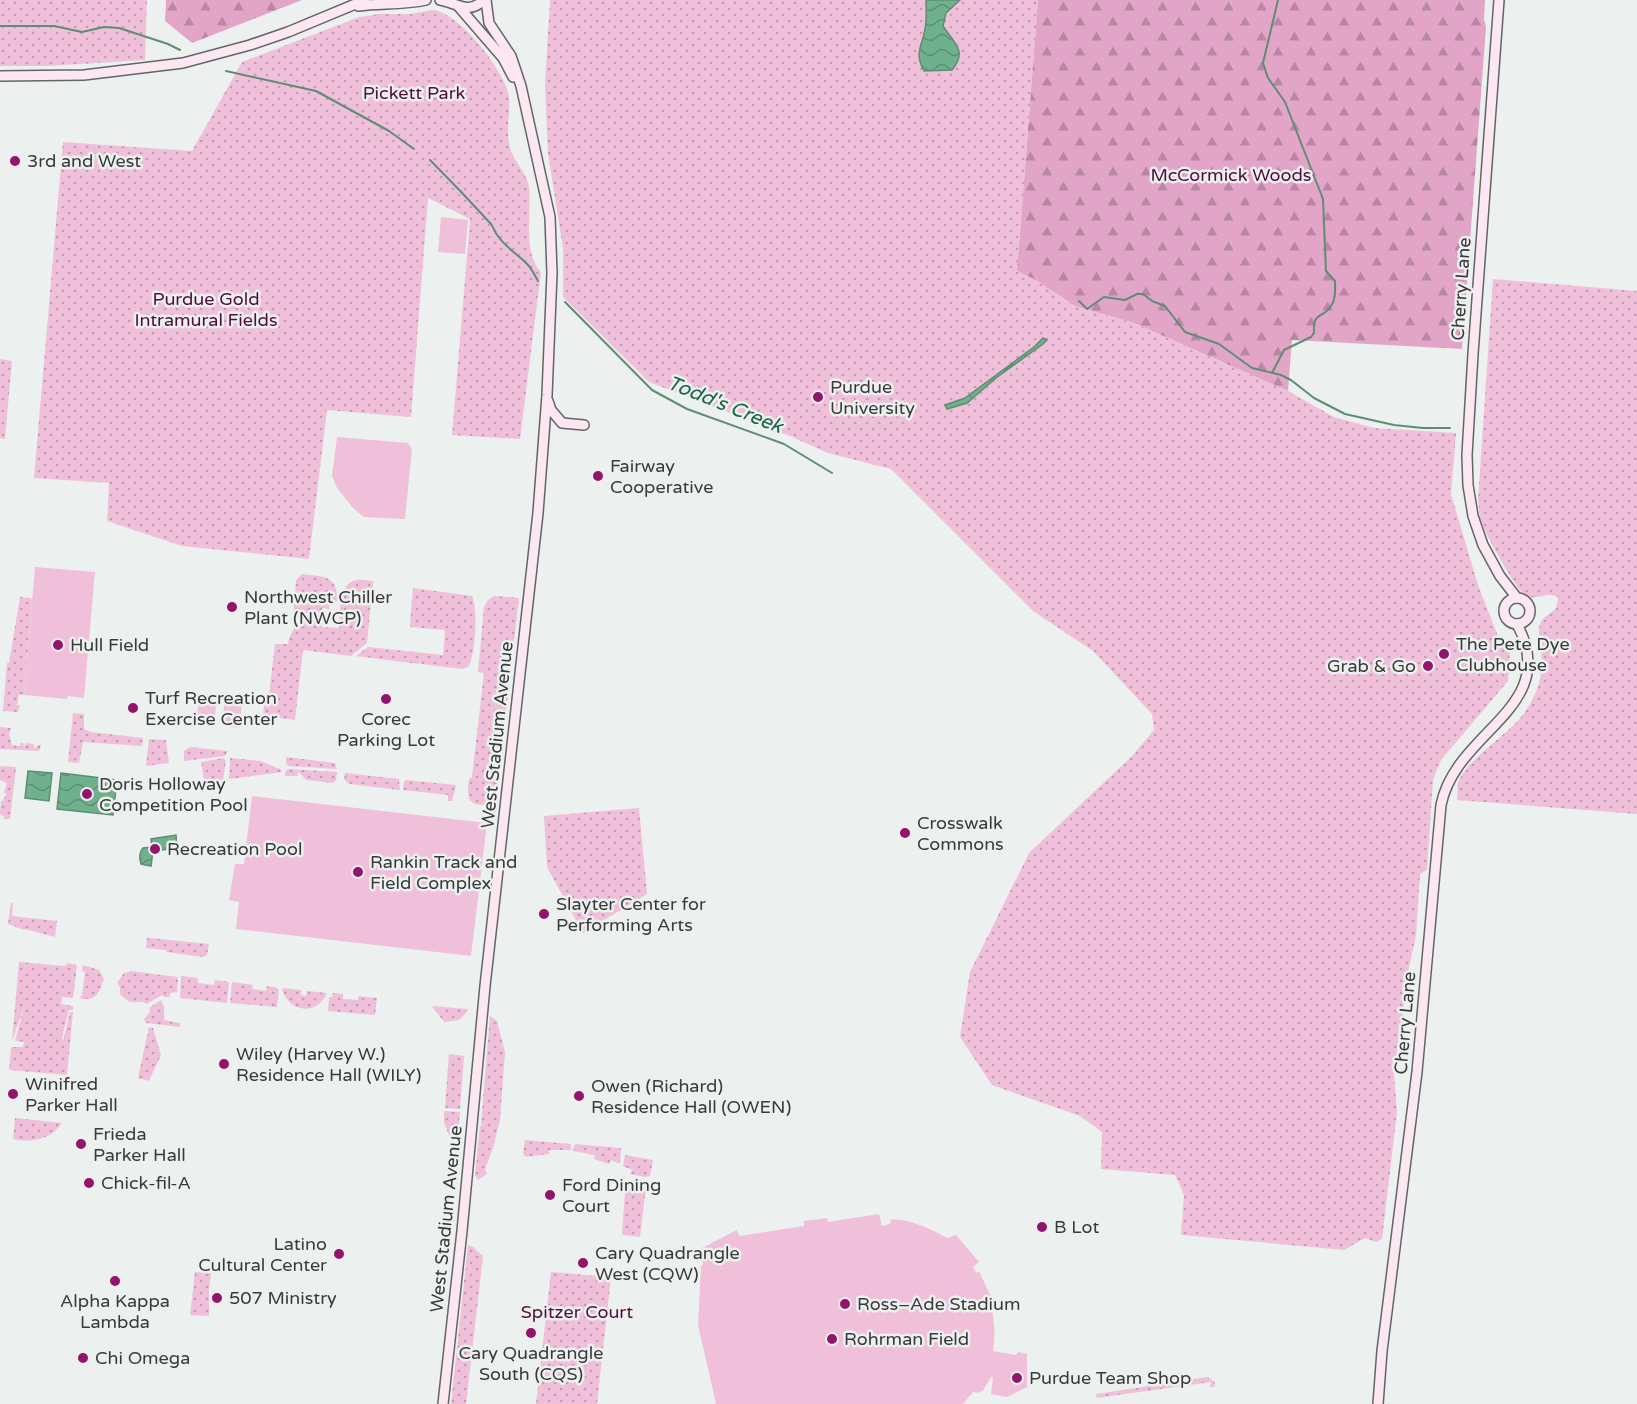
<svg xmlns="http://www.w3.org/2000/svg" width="1637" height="1404" font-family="'Varela Round',sans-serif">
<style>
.green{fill:url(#green-dots)}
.forest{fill:url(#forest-firs)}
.pitch{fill:#f0c0db}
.water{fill:url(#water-waves);stroke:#5f8d74;stroke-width:1.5}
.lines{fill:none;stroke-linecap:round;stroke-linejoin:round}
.stream{stroke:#5f8d74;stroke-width:2}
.secondary-casing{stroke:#636664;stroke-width:12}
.secondary{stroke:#fce7f3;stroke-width:9}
.poi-dot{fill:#93136d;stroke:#ecf0ee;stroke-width:2}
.labels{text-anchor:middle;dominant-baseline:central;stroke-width:5;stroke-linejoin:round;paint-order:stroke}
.park-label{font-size:18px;fill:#520b3c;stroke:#ecf0ee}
.poi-label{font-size:18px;fill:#393a39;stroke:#ecf0ee;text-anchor:start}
.street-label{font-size:18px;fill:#393a39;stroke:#ecf0ee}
.water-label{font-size:20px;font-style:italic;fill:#1b6745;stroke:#ecf0ee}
</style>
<defs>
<pattern id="green-dots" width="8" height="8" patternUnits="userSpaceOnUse" patternTransform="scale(1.5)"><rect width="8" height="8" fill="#f0c0db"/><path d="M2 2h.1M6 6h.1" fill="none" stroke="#c39db3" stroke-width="1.8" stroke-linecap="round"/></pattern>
<pattern id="forest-firs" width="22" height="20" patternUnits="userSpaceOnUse" patternTransform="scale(1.5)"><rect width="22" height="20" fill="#e2a5c8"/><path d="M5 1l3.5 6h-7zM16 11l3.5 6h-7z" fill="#b887a3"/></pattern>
<pattern id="water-waves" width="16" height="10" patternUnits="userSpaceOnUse" patternTransform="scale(1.5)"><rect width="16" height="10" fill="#6fb08d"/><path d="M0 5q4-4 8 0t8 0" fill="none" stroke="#5c9074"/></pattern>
</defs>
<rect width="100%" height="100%" fill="#ecf0ee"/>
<g class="green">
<polygon points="0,0 147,0 145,60 49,66 0,66"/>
<polygon points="550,0 1038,0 1017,271 1036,280 1075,306 1134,323 1288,391 1334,417 1374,428 1456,433 1451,494 1478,585 1499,639 1510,651 1508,681 1441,760 1433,780 1427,870 1420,874 1416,936 1405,985 1402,1030 1398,1042 1394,1074 1397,1112 1382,1239 1376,1242 1365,1238 1344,1250 1181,1235 1184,1195 1175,1175 1101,1169 1102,1132 1080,1116 992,1085 960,1037 970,972 1029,853 1132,756 1154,730 1152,714 1093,651 1033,611 891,469 828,453 790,436 649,382 563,297 563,248 548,154 545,84"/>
<path d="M432 10C458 11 502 68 508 92 512 110 505 129 510 147 513 162 528 173 529 188 532 215 522 251 541 272L520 439 452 435 470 219 428 198 411 417 327 410 309 559 182 546 107 521 109 483 34 478 63 142 192 151 242 62 359 17 380 14H411Z"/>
<path d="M1493 279 1637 291V814L1457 800C1458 795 1457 787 1458 782 1468 758 1509 735 1525 712 1538 693 1544 674 1541 651 1541 643 1537 632 1540 624 1543 616 1551 614 1556 608L1558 597C1544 591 1537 601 1526 596 1517 592 1484 531 1480 519 1479 513 1479 506 1478 500Z"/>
<polygon points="0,359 12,361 5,439 0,438"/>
<path d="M302 574C323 577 338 574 337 601L330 603 329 609 322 608V627L339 628C341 613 337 583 357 580 362 579 368 581 373 581L367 643 351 656 303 650 295 720 263 716 265 695H269L275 644H288C289 634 296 629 297 619L293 618 296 580Z"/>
<path d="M413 588 472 596C478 609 476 655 468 667L462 669 421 664V662L419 664 356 656 368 647 443 655 445 630 411 627 410 625Z"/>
<path d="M494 596 519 598 496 797 495 805 492 806C469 804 466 804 469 779L472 777 484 673 478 672 484 607 488 600Z"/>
<polygon points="20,597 31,598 32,601 24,695 19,694 17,705 20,705 18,712 3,711 7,663 9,663"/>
<polygon points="73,713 84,714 84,729 91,732 143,738 142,746 83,742 79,763 68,762"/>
<polygon points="0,727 11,728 9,734 12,745 20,746 20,743 23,743 24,746 27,743 33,744 35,748 38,745 41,745 39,751 0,749"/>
<polygon points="149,739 166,740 169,763 146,766"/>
<polygon points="190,747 228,751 225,756 184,761 184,751"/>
<polygon points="286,757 335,763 337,769 288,766 286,763"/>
<polygon points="224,758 226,761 223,780 210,782 204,781 201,762"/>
<polygon points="230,758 260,761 280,769 282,772 229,779"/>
<polygon points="0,766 16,767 10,819 4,819 4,816 0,815 1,801 3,801 4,796 6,796 6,793 4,793 7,783 0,780"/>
<polygon points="288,769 337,772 336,780 333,783 306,780 299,772 297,774 298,776 285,776 285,772"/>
<polygon points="345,773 399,779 400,790 349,784 344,779"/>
<polygon points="406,780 456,785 452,801 448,801 448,795 403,790 404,782"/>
<polygon points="639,808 647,894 583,933 547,867 544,816"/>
<polygon points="11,903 13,903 12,916 57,921 55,937 25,929 24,930 8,924"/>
<polygon points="147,938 150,938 209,944 207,955 203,957 167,952 166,950 146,948"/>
<polygon points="19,962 65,966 68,963 77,965 73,998 62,997 61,1004 73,1006 73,1010 69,1010 62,1037 63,1041 70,1012 73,1012 67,1075 9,1070 11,1047 23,1047 24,1042 15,1041 24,1007 12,1041"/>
<path d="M83 965 99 970 104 979C99 991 99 1000 81 999L80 996H82L85 972 82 971Z"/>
<path d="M131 971 178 977 177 992 170 993V997H164L162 995 147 1004 142 1002C130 1002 130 1004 120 994V987L117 983 124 973Z"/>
<polygon points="181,976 198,978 198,983 214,985 215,980 229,982 227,1003 180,998"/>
<polygon points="232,982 253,985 252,989 266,991 267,986 275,987 279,990 277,1007 230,1003"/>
<path d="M282 988 301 990V995L306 996 307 991 327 993C317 1017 287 1012 282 988Z"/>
<polygon points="333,993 343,994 343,999 358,1000 358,996 377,998 375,1015 328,1011 329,997 332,997"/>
<polygon points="161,1000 164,1007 164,1020 180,1023 180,1027 146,1023 144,1019 150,1012 149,1008"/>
<polygon points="432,1006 467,1009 468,1011 459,1020 444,1022"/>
<polygon points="490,1016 497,1021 505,1052 500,1120 493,1148 485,1169 487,1174 478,1180 475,1175 480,1126 483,1124 481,1124"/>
<polygon points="149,1027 153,1028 161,1055 149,1081 138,1078"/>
<polygon points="449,1054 464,1056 460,1109 445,1108"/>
<polygon points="444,1111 460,1112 457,1149 455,1149 444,1123"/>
<path d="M15 1118 62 1123C50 1140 32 1143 13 1139Z"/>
<polygon points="525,1140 571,1144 571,1150 549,1150 549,1154 525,1157 523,1153"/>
<polygon points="575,1144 621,1148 620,1164 611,1160 609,1164 594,1159 595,1155 573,1151"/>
<polygon points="625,1155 653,1160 650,1176 645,1177 630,1174 632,1170 623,1166"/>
<polygon points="632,1186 646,1187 640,1237 623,1235 622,1233 625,1192"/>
<polygon points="468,1245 473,1247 483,1256 466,1404 451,1404"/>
<polygon points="195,1272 211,1273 209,1290 209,1316 190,1315"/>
<polygon points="551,1272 611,1277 597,1404 536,1404"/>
<polygon points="1208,1377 1215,1382 1214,1387 1210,1387 1211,1382 1097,1398 1096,1394"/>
</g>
<g class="forest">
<polygon points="166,0 302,0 192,43 165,21"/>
<polygon points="1038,0 1485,0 1484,19 1486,27 1462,349 1292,340 1288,391 1134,323 1075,306 1036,280 1017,271"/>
</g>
<g class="pitch">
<polygon points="441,217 468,220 465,254 438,252"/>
<polygon points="337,437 408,443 412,449 405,519 364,517 354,509 337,488 332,476"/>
<polygon points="35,567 95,572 84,698 68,696 67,699 24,695"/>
<polygon points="199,694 217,695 214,725 197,724"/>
<polygon points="225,696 242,697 240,728 222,726"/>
<polygon points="252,796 487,823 471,956 236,929 239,902 229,900 235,864 244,864"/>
<path d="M879 1214 882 1226 890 1224 891 1219C912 1220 929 1228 947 1238L956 1235 979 1262 973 1267 976 1273 979 1271 991 1297 989 1298C994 1317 996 1331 993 1351L1016 1355 1018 1352 1027 1354V1387L1007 1397 991 1394 993 1377H991L983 1391 976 1393 974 1391 963 1404H716L698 1325 701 1266 703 1264 700 1249 737 1230 739 1236 804 1226V1221L827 1218 828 1222Z"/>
</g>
<g class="water">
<path d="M926 0H960L946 13 943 26C954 43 968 51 952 70L924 71C914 53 922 47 925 29 927 20 926 9 926 0Z"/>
<polygon points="1043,338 1047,340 1043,344 996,378 967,403 947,409 945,405 965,398 1034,347"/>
<polygon points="28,771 52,773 49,801 25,798"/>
<polygon points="61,773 117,780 113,815 57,809"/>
<path d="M176 835 177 848 153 851 151 866 141 864C139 858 139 853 143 848L152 847 151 839Z"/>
</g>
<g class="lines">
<g class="stream">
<polyline points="0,26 54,26 82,32 104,27 119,28 168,44 180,50"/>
<polyline points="226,71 316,91 389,131 414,149"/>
<path d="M430 160C451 181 471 202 491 224 494 228 495 233 498 236 506 248 519 255 528 265 532 269 535 276 538 281"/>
<polyline points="1079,301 1087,309 1104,297 1125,300 1137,294 1143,294 1152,301 1165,306 1185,332 1219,344 1252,368 1281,375 1291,380 1314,398 1345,414 1394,425 1423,428 1450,428"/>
<polyline points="565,302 652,390 687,409 784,444 832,473"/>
<path d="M1272 373 1284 350 1311 337 1314 333C1313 310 1322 320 1331 306 1336 299 1335 290 1335 281L1326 271 1323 199 1285 102 1268 78 1263 63 1278 0"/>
</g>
<defs>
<g id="secondary">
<path d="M440 0C457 3 468 15 484 0"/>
<polyline points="1499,0 1473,354 1467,455 1468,485 1473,516 1483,545 1500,576 1517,598"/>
<path d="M358 6C381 3 403 5 426 0"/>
<polyline points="459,7 503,58 513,77"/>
<polyline points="0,76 84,75 183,63 250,45 288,32 365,0"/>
<polyline points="548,401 551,410 562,423 584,425"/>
<circle cx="1517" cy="611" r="13"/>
<polyline points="443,1404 462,1231 485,986 538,513 547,395 552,273 550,217 521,86 511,56 489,23 486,0"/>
<path d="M1378 1404 1382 1351 1417 1072 1441 805C1456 730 1562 708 1517 624"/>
</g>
</defs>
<use href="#secondary" class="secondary-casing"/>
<use href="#secondary" class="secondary"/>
</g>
<g class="poi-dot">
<circle cx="15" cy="161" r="6"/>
<circle cx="818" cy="397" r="6"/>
<circle cx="598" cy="476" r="6"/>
<circle cx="232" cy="607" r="6"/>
<circle cx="58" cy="645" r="6"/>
<circle cx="1444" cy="654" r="6"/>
<circle cx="1428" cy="666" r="6"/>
<circle cx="386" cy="699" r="6"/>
<circle cx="133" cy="708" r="6"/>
<circle cx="87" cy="794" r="6"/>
<circle cx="905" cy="833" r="6"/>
<circle cx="155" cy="849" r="6"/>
<circle cx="358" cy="872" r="6"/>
<circle cx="544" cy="914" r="6"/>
<circle cx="224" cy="1064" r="6"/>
<circle cx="13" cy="1094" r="6"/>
<circle cx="579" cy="1096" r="6"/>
<circle cx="81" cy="1144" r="6"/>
<circle cx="89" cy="1183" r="6"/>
<circle cx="550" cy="1195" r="6"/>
<circle cx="1042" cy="1227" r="6"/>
<circle cx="339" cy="1254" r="6"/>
<circle cx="583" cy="1263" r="6"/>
<circle cx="115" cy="1281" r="6"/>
<circle cx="217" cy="1298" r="6"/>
<circle cx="845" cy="1304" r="6"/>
<circle cx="531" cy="1333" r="6"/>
<circle cx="832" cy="1339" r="6"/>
<circle cx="83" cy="1358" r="6"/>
<circle cx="1017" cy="1378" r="6"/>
</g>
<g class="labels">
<g class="park-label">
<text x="414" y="93">Pickett Park</text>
<text x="1231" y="175">McCormick Woods</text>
<text x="206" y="299">Purdue Gold<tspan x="206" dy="21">Intramural Fields</tspan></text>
<text x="577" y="1312">Spitzer Court</text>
</g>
<g class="poi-label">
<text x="27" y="161">3rd and West</text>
<text x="830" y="387">Purdue<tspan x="830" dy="21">University</tspan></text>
<text x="610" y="466">Fairway<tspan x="610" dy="21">Cooperative</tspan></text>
<text x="244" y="597">Northwest Chiller<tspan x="244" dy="21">Plant (NWCP)</tspan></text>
<text x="1456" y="644">The Pete Dye<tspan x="1456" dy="21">Clubhouse</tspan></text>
<text x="70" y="645">Hull Field</text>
<text x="1416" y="666" text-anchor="end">Grab &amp; Go</text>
<text x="145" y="698">Turf Recreation<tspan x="145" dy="21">Exercise Center</tspan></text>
<text x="386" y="719" text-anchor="middle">Corec<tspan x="386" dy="21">Parking Lot</tspan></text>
<text x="99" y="784">Doris Holloway<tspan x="99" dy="21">Competition Pool</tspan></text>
<text x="917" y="823">Crosswalk<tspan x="917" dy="21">Commons</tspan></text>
<text x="167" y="849">Recreation Pool</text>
<text x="370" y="862">Rankin Track and<tspan x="370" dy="21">Field Complex</tspan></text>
<text x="556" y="904">Slayter Center for<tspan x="556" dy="21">Performing Arts</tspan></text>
<text x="236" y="1054">Wiley (Harvey W.)<tspan x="236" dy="21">Residence Hall (WILY)</tspan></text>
<text x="25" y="1084">Winifred<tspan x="25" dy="21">Parker Hall</tspan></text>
<text x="591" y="1086">Owen (Richard)<tspan x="591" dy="21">Residence Hall (OWEN)</tspan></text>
<text x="93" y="1134">Frieda<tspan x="93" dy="21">Parker Hall</tspan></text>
<text x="101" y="1183">Chick-fil-A</text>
<text x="562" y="1185">Ford Dining<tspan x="562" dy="21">Court</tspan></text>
<text x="1054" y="1227">B Lot</text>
<text x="327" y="1244" text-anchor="end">Latino<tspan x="327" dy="21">Cultural Center</tspan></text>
<text x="595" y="1253">Cary Quadrangle<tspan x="595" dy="21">West (CQW)</tspan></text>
<text x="229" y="1298">507 Ministry</text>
<text x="115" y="1301" text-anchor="middle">Alpha Kappa<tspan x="115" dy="21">Lambda</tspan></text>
<text x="857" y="1304">Ross–Ade Stadium</text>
<text x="844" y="1339">Rohrman Field</text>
<text x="531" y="1353" text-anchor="middle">Cary Quadrangle<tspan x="531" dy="21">South (CQS)</tspan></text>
<text x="95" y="1358">Chi Omega</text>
<text x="1029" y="1378">Purdue Team Shop</text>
</g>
<g class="street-label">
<text transform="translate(1461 289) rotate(-86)">Cherry Lane</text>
<text transform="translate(497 735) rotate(-84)">West Stadium Avenue</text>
<text transform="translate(1405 1023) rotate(-85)">Cherry Lane</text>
<text transform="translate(446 1219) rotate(-84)">West Stadium Avenue</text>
</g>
<g class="water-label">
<text transform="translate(725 405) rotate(22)">Todd's Creek</text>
</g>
</g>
</svg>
